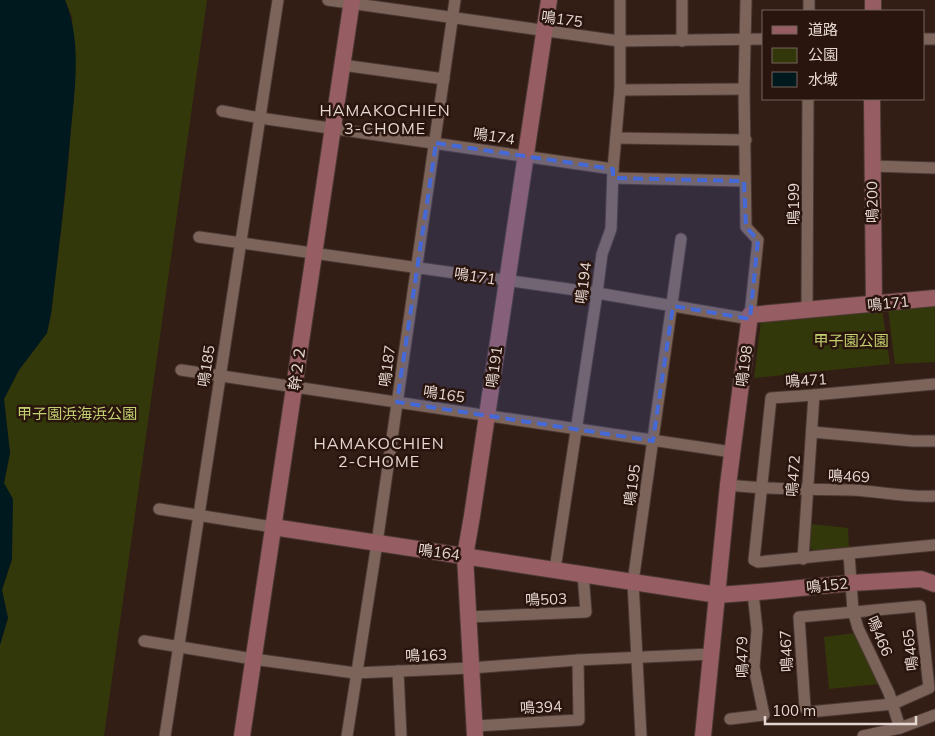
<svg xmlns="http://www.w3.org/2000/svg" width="935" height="736" font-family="Mulish,'Noto Sans JP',sans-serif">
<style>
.green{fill:#33380b}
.water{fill:#00191f}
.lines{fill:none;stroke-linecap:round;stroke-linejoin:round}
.street-casing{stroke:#4b3934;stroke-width:13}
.secondary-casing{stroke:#4b3934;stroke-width:18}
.street{stroke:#7d645a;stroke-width:11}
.secondary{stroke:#965d63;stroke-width:16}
.marked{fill:#4569d7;fill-opacity:0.2;stroke:#4569d7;stroke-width:4;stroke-dasharray:10 6;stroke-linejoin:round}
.labels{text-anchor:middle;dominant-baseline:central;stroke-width:5;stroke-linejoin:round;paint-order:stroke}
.street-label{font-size:15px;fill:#e5d6d1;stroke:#29150d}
.park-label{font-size:15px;fill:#c3d06f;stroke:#29150d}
.neighbourhood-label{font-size:16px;letter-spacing:1px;fill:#e5d6d1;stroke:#29150d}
</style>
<rect width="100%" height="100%" fill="#331e16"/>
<g class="green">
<polygon points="65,0 207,0 104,736 0,736 0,645 8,618 2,590 12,559 4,483 10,453 4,399 19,370 47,333 51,314 66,189 75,83 72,17"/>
<polygon points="935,305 935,362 895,364 888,309"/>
<polygon points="882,309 890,364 754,378 761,321"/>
<polygon points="810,524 848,528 849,547 816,552 809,547"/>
<polygon points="855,633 879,684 829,689 824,637"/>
</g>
<path class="water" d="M0 0H65C83 44 74 93 70 139 65 198 58 256 51 314L47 333 19 370 4 399 10 453 4 483 13 499 12 559 2 590 8 618 0 645Z"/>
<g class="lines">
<defs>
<g id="street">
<polyline points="328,0 619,41 764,39"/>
<polyline points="746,0 744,89 746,227 758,240 750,315"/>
<polyline points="809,11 809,0"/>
<polyline points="924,39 935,39"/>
<polyline points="682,41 682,0"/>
<polyline points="342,65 444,79"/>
<polyline points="620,90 744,89"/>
<polyline points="222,111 260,118 613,169"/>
<polyline points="616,138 746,140"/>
<polyline points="872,166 935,168"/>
<polyline points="613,178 744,181"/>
<polyline points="199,237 597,293 750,319"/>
<polyline points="807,310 808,99"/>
<polyline points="181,370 732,452"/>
<polyline points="935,384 814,395 771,398 754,560 758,562 935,545"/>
<polyline points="812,432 913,441 935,441"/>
<path d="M728 485C771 490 808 489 851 490 879 491 907 498 935 496"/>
<polyline points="159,509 273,527"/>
<polyline points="849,554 853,611 858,628 889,693 900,728"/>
<polyline points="803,559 814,395"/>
<polyline points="555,569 597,293 602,254 611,229 613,169 620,90 620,0"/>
<polygon points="920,606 929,688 893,704 809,712 805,708 799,617"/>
<polyline points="468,617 586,612 583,574"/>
<polyline points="144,641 253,659 355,673 471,668 578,660 711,654"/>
<polyline points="398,671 401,736"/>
<polyline points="730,719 764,715 754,667 757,630 753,593"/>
<polyline points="475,726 579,720 578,660"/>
<polyline points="165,736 278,0"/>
<polyline points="347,736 377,543 455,0"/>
<polyline points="641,736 633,582 681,239"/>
<polyline points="863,736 900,728 935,715"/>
</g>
<g id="secondary">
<polyline points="873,11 873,0"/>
<polyline points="872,99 874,305"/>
<polyline points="273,527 718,595 770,591 851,583 921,579 935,584"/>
<polyline points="242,736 352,0"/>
<polyline points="475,736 465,556 472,516 549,0"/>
<polyline points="703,736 728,485 750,315 935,298"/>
</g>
</defs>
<use href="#street" class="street-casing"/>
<use href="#secondary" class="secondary-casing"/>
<use href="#street" class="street"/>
<use href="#secondary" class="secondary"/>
</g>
<path class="marked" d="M436 143 613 169V178L744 181 746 227 758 240 750 319 673 306 653 441 397 402Z"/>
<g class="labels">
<g class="street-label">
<text transform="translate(562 19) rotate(8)">鳴175</text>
<text transform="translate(494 136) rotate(9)">鳴174</text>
<text transform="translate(872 202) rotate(-91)">鳴200</text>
<text transform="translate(793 204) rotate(-90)">鳴199</text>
<text transform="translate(475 276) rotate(9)">鳴171</text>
<text transform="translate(583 283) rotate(-83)">鳴194</text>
<text transform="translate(888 303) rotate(-6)">鳴171</text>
<text transform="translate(206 366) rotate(-81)">鳴185</text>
<text transform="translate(387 366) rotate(-82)">鳴187</text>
<text transform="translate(744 366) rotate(-82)">鳴198</text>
<text transform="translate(494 367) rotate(-82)">鳴191</text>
<text transform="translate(297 368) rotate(-82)">幹２２</text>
<text transform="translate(806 380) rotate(-4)">鳴471</text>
<text transform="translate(444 394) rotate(9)">鳴165</text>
<text transform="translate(793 476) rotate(-86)">鳴472</text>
<text transform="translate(849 476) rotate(2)">鳴469</text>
<text transform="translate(632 485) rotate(-82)">鳴195</text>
<text transform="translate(439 552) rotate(8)">鳴164</text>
<text transform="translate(827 585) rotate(-6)">鳴152</text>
<text transform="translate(546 599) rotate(-2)">鳴503</text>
<text transform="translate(880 636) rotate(67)">鳴466</text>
<text transform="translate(910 650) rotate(-97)">鳴465</text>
<text transform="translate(786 651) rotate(-93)">鳴467</text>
<text transform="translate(426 655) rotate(-2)">鳴163</text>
<text transform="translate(742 657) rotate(-91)">鳴479</text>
<text transform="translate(541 707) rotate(-3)">鳴394</text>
</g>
<g class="park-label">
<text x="851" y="340">甲子園公園</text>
<text x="77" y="413">甲子園浜海浜公園</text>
</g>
<g class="neighbourhood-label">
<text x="385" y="110">HAMAKOCHIEN<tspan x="385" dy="18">3-CHOME</tspan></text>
<text x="379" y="443">HAMAKOCHIEN<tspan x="379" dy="18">2-CHOME</tspan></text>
</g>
</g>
<rect x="762" y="10" width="162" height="90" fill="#29150d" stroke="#74625b"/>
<rect x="772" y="26" width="25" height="8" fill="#965d63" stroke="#74625b"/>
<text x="808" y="35" font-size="15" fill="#e5d6d1">道路</text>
<rect x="772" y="48" width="25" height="15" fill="#33380b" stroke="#74625b"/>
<text x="808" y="60" font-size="15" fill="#e5d6d1">公園</text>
<rect x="772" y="72" width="25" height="15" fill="#00191f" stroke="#74625b"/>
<text x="808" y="85" font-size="15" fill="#e5d6d1">水域</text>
<path d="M765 716v8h151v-8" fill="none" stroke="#e5d6d1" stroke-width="2.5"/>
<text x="772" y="716" font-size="15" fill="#e5d6d1" stroke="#29150d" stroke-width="4" paint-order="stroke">100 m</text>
</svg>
